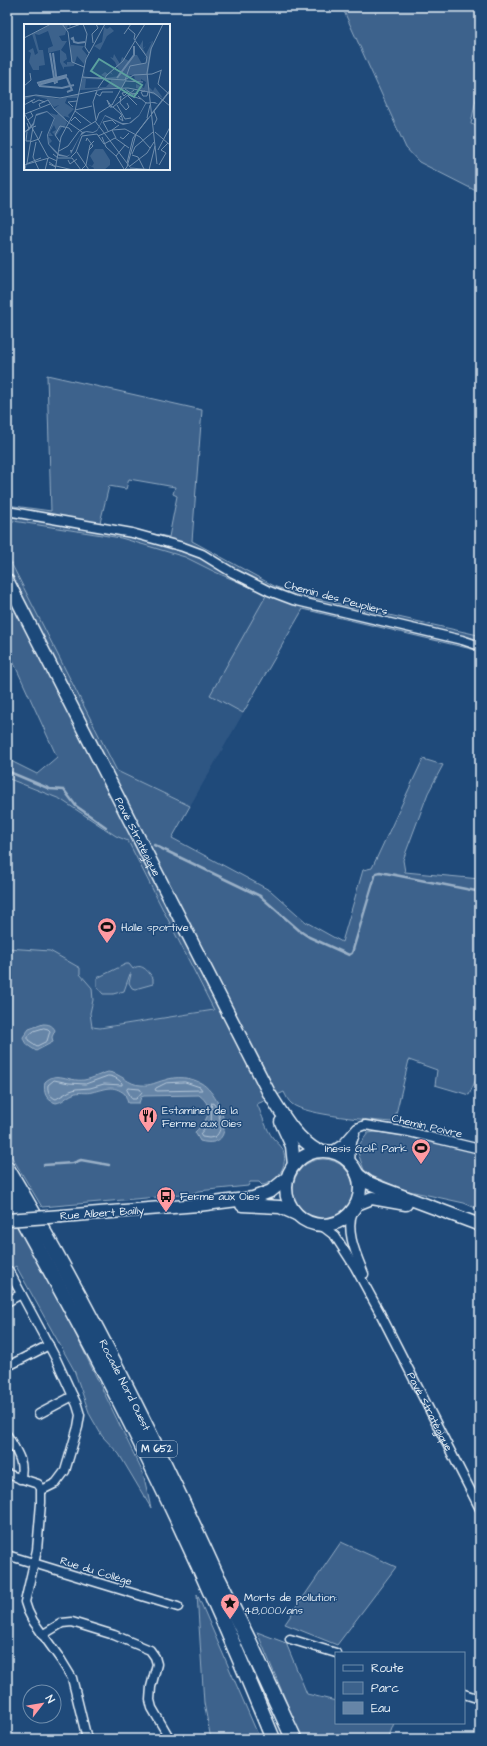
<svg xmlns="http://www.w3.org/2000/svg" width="487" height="1746" font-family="'Architects Daughter',sans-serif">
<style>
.built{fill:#2e5683}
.green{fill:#3c628c;stroke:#92aac2;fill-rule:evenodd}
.water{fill:#6685a7;stroke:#9ab0c7}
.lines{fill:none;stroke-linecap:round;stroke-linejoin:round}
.shore{stroke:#b4c6d8;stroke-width:1}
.stream{stroke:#9ab0c7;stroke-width:2.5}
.minor-casing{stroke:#e8f1f8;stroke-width:11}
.secondary-casing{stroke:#e8f1f8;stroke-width:15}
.trunk-casing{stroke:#e8f1f8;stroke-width:17}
.motorway-casing{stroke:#e8f1f8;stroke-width:18}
.minor{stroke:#1f4a7a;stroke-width:8}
.secondary{stroke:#1f4a7a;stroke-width:12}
.trunk{stroke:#1f4a7a;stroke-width:14}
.motorway{stroke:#1f4a7a;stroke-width:15}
.secondary-bridge-casing{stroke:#e8f1f8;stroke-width:15;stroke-linecap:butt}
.secondary-bridge{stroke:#1f4a7a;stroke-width:12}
.labels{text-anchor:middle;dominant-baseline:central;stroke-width:3;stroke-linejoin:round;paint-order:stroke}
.shield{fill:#1f4a7a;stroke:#acbfd2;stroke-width:1}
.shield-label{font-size:10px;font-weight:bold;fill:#e8f1f8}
.street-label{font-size:11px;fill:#e8f1f8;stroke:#1f4a7a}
.poi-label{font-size:11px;fill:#e8f1f8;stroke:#1f4a7a;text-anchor:start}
.inset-river{fill:none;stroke:#6685a7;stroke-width:2}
.inset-road{fill:none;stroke:#6f8dac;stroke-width:1}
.view{fill:#5ba19e;fill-opacity:0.15;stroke:#5ba19e;stroke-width:2}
.inset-edge{fill:none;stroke:#e8f1f8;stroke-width:2}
</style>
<rect width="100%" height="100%" fill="#1f4a7a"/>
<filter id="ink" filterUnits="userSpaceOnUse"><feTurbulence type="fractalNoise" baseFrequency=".025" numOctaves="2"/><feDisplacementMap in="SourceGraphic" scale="8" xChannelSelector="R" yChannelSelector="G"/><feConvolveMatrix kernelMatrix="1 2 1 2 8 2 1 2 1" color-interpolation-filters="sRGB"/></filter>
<g filter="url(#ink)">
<g class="built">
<polygon points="7,520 121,538 185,557 215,572 303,609 190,806 117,771 7,555"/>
<polygon points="7,778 60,799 116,836 128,841 214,1010 99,1028 92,1027 90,1013 93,1000 84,978 80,974 50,951 7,948"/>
</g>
<g class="green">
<polygon points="342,7 480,7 480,78 471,124 480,127 480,193 419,162 406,148"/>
<path d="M47 375 202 410 192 541 276 587 309 597 478 635H480V651L303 609 243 713 210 695 267 594 215 572 185 557 121 538 7 520V505L51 511ZM129 479 175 487 173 494 177 496 169 537 100 523 109 486 126 489Z"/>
<path d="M7 555 117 771 190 806 172 838 271 891 306 922 342 942 363 870 372 868 423 759 443 765 428 793 403 860 405 872 480 879V1078L477 1077 469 1095 435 1085 437 1070 409 1060 394 1122C375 1121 305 1115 292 1104 288 1101 286 1096 284 1092L257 1104C262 1115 266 1129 273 1138 276 1142 281 1145 283 1150 289 1165 277 1183 262 1185L259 1182H250L248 1186 198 1191 192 1194 42 1207 7 1149V948L50 951 80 968V974L92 988 93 1000 90 1013 92 1027 100 1028 214 1010 128 841 116 836 60 799 7 778V759L37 774 57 757 7 648Z"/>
<path d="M126 964H129L133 969C141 962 148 971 153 978V984L135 989 132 988 129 983 131 974H130L124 991 113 994H103L97 987V978Z"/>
<polygon points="376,1132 421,1138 480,1153 480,1210 464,1203 405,1190 372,1176 364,1170 358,1153 359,1145 368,1133"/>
<circle cx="323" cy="1189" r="30"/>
<polygon points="18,1226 73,1329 143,1473 151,1508 119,1454 102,1436 90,1415 74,1370 16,1266 7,1271 7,1227"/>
<polygon points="341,1542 396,1567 337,1645 285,1624"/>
<polygon points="197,1594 256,1730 260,1739 211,1739 204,1703"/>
<polygon points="257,1632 286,1643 307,1694 336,1701 336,1723 394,1723 388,1739 302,1739"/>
</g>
<g class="water">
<path d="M43 1024C49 1024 52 1025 55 1030L52 1037 53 1042 36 1051C31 1047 24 1045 23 1037L29 1029Z"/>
<path d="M108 1072C121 1073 128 1085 141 1085 151 1086 156 1082 165 1080 176 1076 190 1077 201 1083 222 1095 241 1152 200 1141L195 1132C207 1121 216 1108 199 1095L144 1096 141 1097 139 1103H128L125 1094C113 1084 105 1089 92 1092 86 1094 79 1091 73 1094 66 1097 63 1102 56 1103 46 1100 43 1093 45 1082 57 1070 68 1082 84 1080 92 1079 100 1074 108 1072Z"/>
</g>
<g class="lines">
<g class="shore">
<polygon points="44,1028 48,1029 50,1031 47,1041 37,1046 28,1040 28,1036 34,1031"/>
<path d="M108 1076C114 1076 118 1079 122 1083V1085L104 1084 90 1088 76 1089 70 1091 56 1099C50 1097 47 1091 48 1085L54 1080 69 1083 85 1084Z"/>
<polygon points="185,1082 200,1087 202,1090 157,1091 155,1090 156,1088 166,1083"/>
<polygon points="128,1088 140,1089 142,1092 136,1099 132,1099 127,1090"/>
<path d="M212 1103 214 1104C219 1113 225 1129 215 1137L209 1138 202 1137 200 1134 211 1121Z"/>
</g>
<g class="stream">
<polyline points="7,771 50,789 64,790 76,806 106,827"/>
<polyline points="154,845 260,896 300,931 309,937 349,955 352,953 376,873 380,872 476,891 480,890"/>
<polyline points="44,1165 73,1163 81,1160 109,1165"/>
</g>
<defs>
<g id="minor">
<polyline points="7,511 132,533 183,547 202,554 233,573 269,591 293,600 462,640 480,646"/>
<polyline points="330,1152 343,1144 357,1128 365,1125 409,1132 480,1149"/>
<polyline points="350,1163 351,1145 355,1134"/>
<path d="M353 1211C345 1231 356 1254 364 1274"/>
<path id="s1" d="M322 1226 335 1236 355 1267 380 1313 480 1509"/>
<polyline points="9,1271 55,1357 77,1405 80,1415 78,1427 65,1471 56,1483 42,1490"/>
<polyline points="7,1302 21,1294"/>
<polyline points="12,1364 49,1345"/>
<polyline points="39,1414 73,1396"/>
<path d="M7 1435C15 1449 26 1462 20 1479"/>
<polyline points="7,1474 38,1484 41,1488 41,1503 37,1550 25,1602 28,1611 33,1621 61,1660 72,1678 87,1739"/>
<polyline points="7,1555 178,1607"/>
<polyline points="42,1635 62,1623 72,1622 114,1635 150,1650 155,1657 157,1664 151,1687 150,1700 152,1708 170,1739"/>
<polyline points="290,1639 336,1653"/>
<polyline points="464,1694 480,1699"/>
</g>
<g id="secondary">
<path id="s2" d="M7 580 269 1093C283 1115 295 1138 318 1151"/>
<polyline points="281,1122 292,1146 294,1165"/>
<circle cx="323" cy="1188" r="37"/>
<polyline points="357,1174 369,1183 381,1188 480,1225"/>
<polyline points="357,1204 372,1198 406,1204"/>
<polyline points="242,1205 280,1207 296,1214"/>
<polyline points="62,1216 198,1205 253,1198 271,1191 287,1178"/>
</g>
<g id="trunk">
<path id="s3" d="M7 1168C88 1304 158 1446 223 1590"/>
<path d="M7 1192C45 1261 83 1329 119 1400 175 1510 226 1624 273 1739"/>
</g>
<polyline id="motorway" points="218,1579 249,1642 294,1739"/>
</defs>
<use href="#minor" class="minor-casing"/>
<use href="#secondary" class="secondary-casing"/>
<use href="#trunk" class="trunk-casing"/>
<use href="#motorway" class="motorway-casing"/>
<use href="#minor" class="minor"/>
<use href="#secondary" class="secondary"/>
<use href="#trunk" class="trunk"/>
<use href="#motorway" class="motorway"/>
<defs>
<polyline id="secondary-bridge" points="7,1220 62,1216"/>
</defs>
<use href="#secondary-bridge" class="secondary-bridge-casing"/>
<use href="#secondary-bridge" class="secondary-bridge"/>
</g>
</g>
<defs>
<symbol id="stadium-pin" viewBox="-11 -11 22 30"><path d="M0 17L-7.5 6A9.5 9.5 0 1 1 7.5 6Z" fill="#ff9aa2" stroke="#1f4a7a"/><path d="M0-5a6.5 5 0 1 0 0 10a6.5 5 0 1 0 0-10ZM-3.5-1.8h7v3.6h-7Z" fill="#111"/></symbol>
<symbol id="restaurant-pin" viewBox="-11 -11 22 30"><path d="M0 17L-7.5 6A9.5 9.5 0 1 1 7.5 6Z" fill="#ff9aa2" stroke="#1f4a7a"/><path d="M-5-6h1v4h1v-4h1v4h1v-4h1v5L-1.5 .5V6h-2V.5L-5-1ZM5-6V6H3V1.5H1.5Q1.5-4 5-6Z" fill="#111"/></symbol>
<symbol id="bus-pin" viewBox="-11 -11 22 30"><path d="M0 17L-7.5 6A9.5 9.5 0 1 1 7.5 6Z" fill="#ff9aa2" stroke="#1f4a7a"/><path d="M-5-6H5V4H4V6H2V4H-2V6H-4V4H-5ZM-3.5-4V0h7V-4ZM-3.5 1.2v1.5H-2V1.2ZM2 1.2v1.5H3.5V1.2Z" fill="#111"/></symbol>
<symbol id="sight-pin" viewBox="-11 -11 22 30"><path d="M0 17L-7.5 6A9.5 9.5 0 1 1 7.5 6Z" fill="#ff9aa2" stroke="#1f4a7a"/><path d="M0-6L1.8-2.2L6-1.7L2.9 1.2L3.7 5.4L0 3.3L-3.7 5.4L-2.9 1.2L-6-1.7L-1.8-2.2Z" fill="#111"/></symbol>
</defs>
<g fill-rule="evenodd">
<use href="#stadium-pin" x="96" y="916" width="22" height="30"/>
<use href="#restaurant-pin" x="137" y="1105" width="22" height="30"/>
<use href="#stadium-pin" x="410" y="1137" width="22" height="30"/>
<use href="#bus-pin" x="155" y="1185" width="22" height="30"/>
<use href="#sight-pin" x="219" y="1592" width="22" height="30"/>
</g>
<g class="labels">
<rect class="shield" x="137" y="1441" width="40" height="16" rx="3"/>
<g class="shield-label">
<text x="157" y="1449">M 652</text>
</g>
<g class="street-label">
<text transform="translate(336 598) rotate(15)">Chemin des Peupliers</text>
<text stroke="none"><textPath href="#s2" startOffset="288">Pavé Stratégique</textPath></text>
<text transform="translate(427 1126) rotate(13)">Chemin Poivre</text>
<text transform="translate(102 1213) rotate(-4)">Rue Albert Bailly</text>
<text stroke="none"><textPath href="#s3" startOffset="247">Rocade Nord Ouest</textPath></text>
<text stroke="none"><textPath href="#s1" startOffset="216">Pavé Stratégique</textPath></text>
<text transform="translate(96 1571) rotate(17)">Rue du Collège</text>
</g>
<g class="poi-label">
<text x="121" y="927">Halle sportive</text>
<text x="162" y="1110">Estaminet de la<tspan x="162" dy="13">Ferme aux Oies</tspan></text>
<text x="407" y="1148" text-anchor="end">Inesis Golf Park</text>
<text x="180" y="1196">Ferme aux Oies</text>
<text x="244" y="1597">Morts de pollution:<tspan x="244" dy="13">48,000/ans</tspan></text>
</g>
</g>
<g transform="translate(24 24)">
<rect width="146" height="146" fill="#1f4a7a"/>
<path d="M28 0H48L46 3 44 1 41 11 35 12 38 17H43L37 26 42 30 43 35 39 38 43 41V38H47V21L60 22 58 25 63 31 60 40 53 32 50 42 40 43V46L36 38V26L24 29V24L29 22 24 7 15 11 11 10 15 26H19L21 41 15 42V46H9L5 38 7 29 4 27 9 24 11 31 14 29 8 10ZM80 3 83 5 86 3 90 7 83 12 76 26 70 22 78 18ZM119 16V24L122 22 119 25 122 30 128 18 123 20 129 17 124 50 125 63 129 67 131 63 139 74 112 64V60L120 64 122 58 117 55V57H111L110 51H106L98 64 56 66 61 44 60 53H81L77 51 81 48 84 50 93 43 91 38 86 33 89 34 90 30 96 40 98 33 105 37 110 31H113L118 40 122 39 123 33 119 36 123 32 115 23ZM93 43 96 47 95 50 92 47 96 52 80 54 86 49 89 51 87 48ZM62 55 87 56V57L82 63 61 64ZM54 70 53 74H43L41 79 50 85 44 91 46 94 40 92 43 99 40 104 38 103 32 112 28 108 32 106 30 101 26 108 29 112H24L28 117 25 120 34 130 25 120 24 112 31 94 26 89 33 91 34 89 30 85 35 81 30 83 23 75 10 72 2 75 0 78V73L6 72 15 71 34 75ZM71 125H79L86 136V141L80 146H69L70 144 63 140 68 142 70 139 66 132Z" fill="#3c628c" fill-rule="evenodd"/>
<path d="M122 78H131L134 80 123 78 115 92 107 99 99 101 81 92 73 107 69 109 62 108 56 112 47 130 43 133 35 132 29 126 24 120 23 111 30 94 23 88 12 92 10 101 4 107 0 109 9 99 12 90 23 87 31 94 24 111 25 120 35 130 43 132 47 130 46 126H48L58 108 63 107 69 108 73 106 81 91 98 99H105L115 91Z" fill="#6685a7"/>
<path class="inset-river" d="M47 15 49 14 50 18 54 19 61 18M26 29 31 60M29 29 33 59M93 54 110 31V22M13 59 43 51M14 61 43 53M15 62 38 64 50 61M43 68 48 66 43 54"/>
<path class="inset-road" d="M38 0 44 8 48 38 60 43M59 0 63 10 61 23 65 29M43 5 57 0M100 10 107 0M0 14 27 0M111 16 121 0M69 19 68 10 74 4 72 0M137 47 134 60 146 71M58 53 100 56 110 51 128 50 138 46M101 56 106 42 122 39 123 33 110 15 111 10 104 4M102 57 119 58M0 62 7 56 6 49M74 64 83 51 99 37 111 17M101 65 108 70H113L114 69 108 70M121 67 117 68 119 72H123L124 68M104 68 100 72 98 69 104 68M71 69 76 72 78 68H89M104 71 117 75M104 72 113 81M114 72 122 79H126M0 73 12 71 36 74 79 65 104 64 130 69 146 82M95 74 97 72 96 79 102 86 105 83 103 79M7 76 9 79 15 76 21 78M0 81 11 75M88 81 102 56M93 81 101 95 107 94M16 83 15 80 24 76 30 85 44 98M49 83 44 78 53 77M88 83 83 76 86 83H89L110 66M89 83 97 90 99 97 95 94 97 92M51 86 68 82M51 87 68 100M0 89 24 133 33 137M128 89 146 66M1 90 26 80M123 94 126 81M4 96 9 92 6 87M72 96 69 78 73 67M47 97 51 93 57 99M71 97 106 143M44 98 58 108M130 101 133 95 130 87M84 107 79 98 88 96 92 100M0 108 5 105 3 99M3 108 2 117H6M131 108 146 121M73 110 80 120 91 114 105 124M74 112 88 106 101 105 116 113 126 124M78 113 82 123 92 132M96 113 99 115 105 109M92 114 88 106 95 101M62 117 63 114 69 122 65 126M6 118 15 115 18 107M12 118 9 133 15 146M36 118 31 111 36 102 45 104 48 108M134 126 146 103M35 127 44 122 55 107 72 97 75 89 89 80M53 128 65 146M29 130 34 134H48L57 146M108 130 111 123 129 108M108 131 114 133 120 145M92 132 100 145M92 132 101 121M47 133 52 128 58 112 73 110M44 136 46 140 53 135M3 139 9 103 12 102M103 139 109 114 124 94M25 140 32 143 25 138M133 140 123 49 127 25 139 0M0 141 25 134M135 141 142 129 137 126 144 119M32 142 49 146M106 142 123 129 130 118M106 144 132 146M101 145 127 146M1 146 2 140 17 134M21 146 24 134M31 146 37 113 51 87 62 35 81 0M57 146 62 141 66 121 70 117M100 146 103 143 112 110 146 67M125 146 131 122"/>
<path class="view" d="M75 35 118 61 110 73 67 47Z"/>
<rect width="146" height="146" class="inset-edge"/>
</g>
<rect width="487" height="1746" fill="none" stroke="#1f4a7a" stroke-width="24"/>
<rect x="12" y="12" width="463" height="1722" fill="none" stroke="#e8f1f8" stroke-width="1.5" filter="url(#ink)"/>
<rect x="335" y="1652" width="130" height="72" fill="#1f4a7a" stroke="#6f8dac"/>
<rect x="343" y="1665" width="20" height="6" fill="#1f4a7a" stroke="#6f8dac"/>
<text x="371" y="1672" font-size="12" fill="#e8f1f8">Route</text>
<rect x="343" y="1682" width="20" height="12" fill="#3c628c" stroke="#6f8dac"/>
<text x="371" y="1692" font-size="12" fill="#e8f1f8">Parc</text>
<rect x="343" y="1702" width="20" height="12" fill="#6685a7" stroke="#6f8dac"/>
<text x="371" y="1712" font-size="12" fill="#e8f1f8">Eau</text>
<g transform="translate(42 1704) rotate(59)"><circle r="19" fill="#1f4a7a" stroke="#6f8dac"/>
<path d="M0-3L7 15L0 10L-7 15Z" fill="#ff9aa2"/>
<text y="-6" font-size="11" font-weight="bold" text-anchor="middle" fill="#e8f1f8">N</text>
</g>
</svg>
